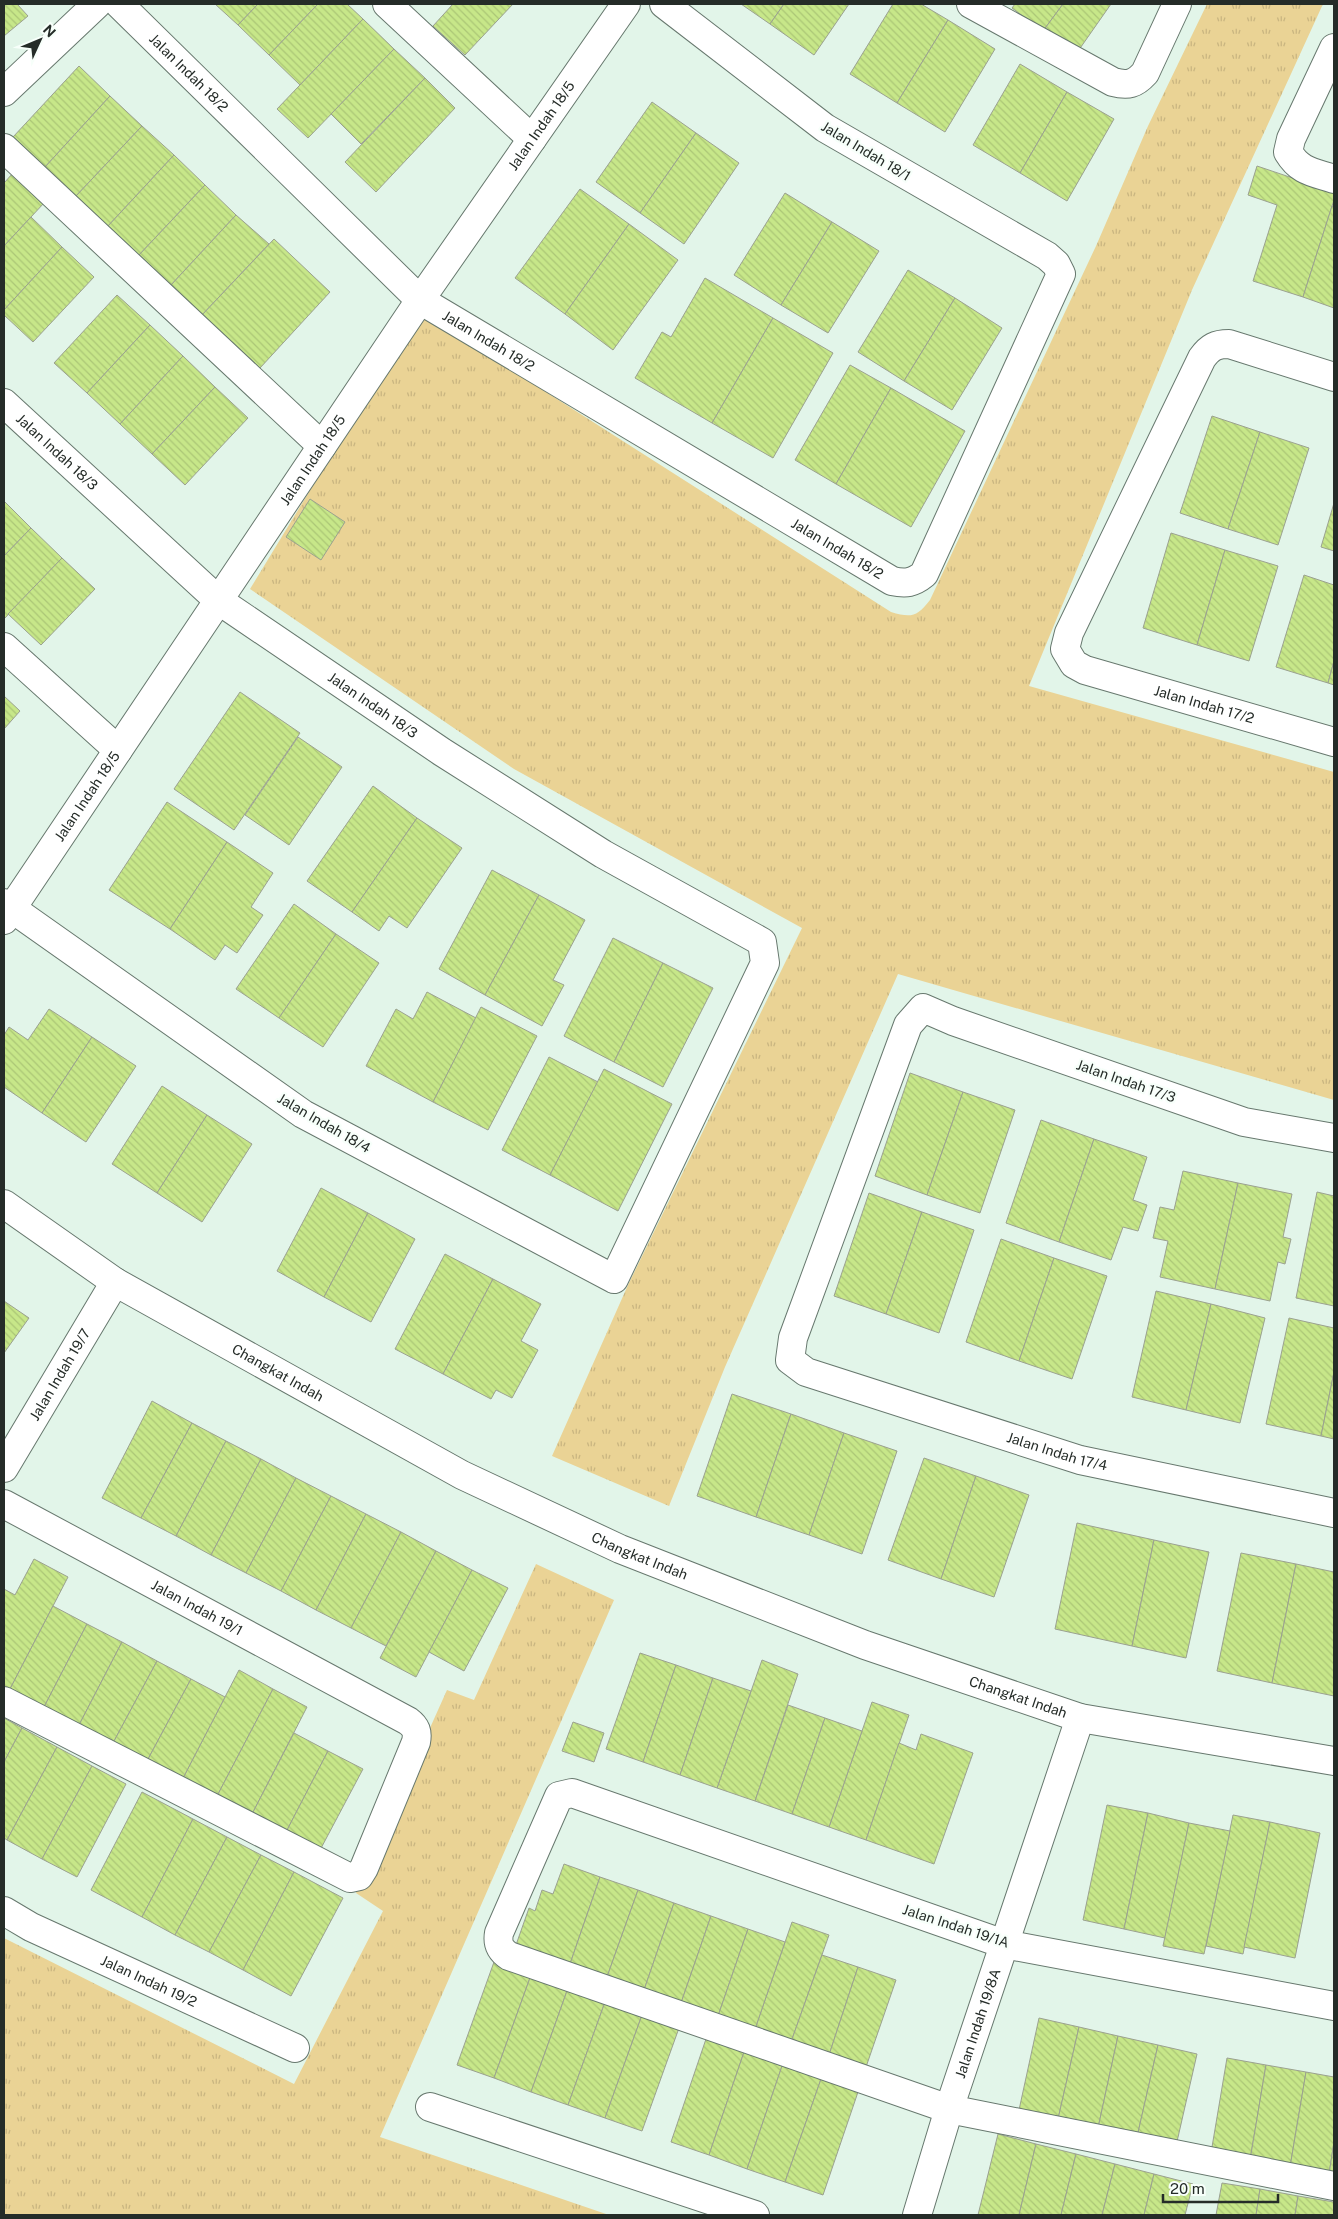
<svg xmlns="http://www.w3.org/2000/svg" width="1338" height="2219" font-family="'Public Sans',sans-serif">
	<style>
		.grass { fill: url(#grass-tufts) }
		.building { fill: url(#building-back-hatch); stroke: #9ba190 }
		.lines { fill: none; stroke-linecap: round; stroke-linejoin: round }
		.minor-casing { stroke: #67786e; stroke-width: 30 }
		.minor { stroke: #fff; stroke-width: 28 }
		.labels { text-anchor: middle; stroke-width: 4.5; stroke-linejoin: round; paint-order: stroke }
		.street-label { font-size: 14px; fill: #252c28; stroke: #f7fffa }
	</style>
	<defs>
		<pattern id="grass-tufts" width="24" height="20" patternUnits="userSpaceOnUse" patternTransform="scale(1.25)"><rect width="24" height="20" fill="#ead395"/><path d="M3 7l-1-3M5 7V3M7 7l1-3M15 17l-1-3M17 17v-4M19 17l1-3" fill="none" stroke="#c9b580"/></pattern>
		<pattern id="building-back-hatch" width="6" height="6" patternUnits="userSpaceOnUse" patternTransform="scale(1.25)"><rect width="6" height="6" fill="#c7e789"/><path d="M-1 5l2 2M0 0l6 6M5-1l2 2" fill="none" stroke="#abc676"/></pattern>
	</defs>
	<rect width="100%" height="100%" fill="#e2f5e9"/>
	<g class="grass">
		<path d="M 1207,4 L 1323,4 L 1192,290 L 1029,686 L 1334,772 L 1334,1100 L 898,974 L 725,1367 L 669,1506 L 552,1456 L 628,1285 L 802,928 L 514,769 L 250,589 L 419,311 L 891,612 C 911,618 917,617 930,600 L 1096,246 L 1148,126 Z"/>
		<polygon points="536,1564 614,1600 380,2137 609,2215 4,2215 4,1938 294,2084 383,1911 356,1893 447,1690 474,1700"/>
	</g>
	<g class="building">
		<polygon points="4,4 17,4 28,16 4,36"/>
		<polygon points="215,4 258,4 238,25"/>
		<polygon points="258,4 318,4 269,55 238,25"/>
		<polygon points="318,4 347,4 363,19 300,85 269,55"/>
		<polygon points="453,4 513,4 465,55 433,26"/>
		<polygon points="741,4 784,4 770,24"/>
		<polygon points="784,4 849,4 814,55 770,24"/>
		<polygon points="893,4 921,4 948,20 897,103 850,74"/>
		<polygon points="1015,4 1063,4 1043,31 1012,8"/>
		<polygon points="1063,4 1111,4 1076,54 1043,31"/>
		<polygon points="363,19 394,49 308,138 277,109"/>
		<polygon points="948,20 995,49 945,132 897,103"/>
		<polygon points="394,49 425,78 361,144 331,114"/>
		<polygon points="1020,64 1067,92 1020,173 973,145"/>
		<polygon points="79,66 110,96 45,167 13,137"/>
		<polygon points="425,78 455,108 376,192 345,162"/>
		<polygon points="1067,92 1114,119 1067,201 1020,173"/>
		<polygon points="110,96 142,126 76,196 45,167"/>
		<polygon points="652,102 696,133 640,213 596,182"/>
		<polygon points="142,126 174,155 108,226 76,196"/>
		<polygon points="696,133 739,163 684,244 640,213"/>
		<polygon points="174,155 205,185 139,255 108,226"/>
		<polygon points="1257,166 1334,192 1334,200 1303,297 1253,281 1277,205 1248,195"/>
		<polygon points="13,173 44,203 4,246 4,183"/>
		<polygon points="205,185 236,215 171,285 139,255"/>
		<polygon points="580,189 629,224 565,314 515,278"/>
		<polygon points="785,193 832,222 781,305 734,275"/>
		<polygon points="1332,206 1334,207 1334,308 1303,297"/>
		<polygon points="236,215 269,244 202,315 171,285"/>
		<polygon points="31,217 62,247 4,310 4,246"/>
		<polygon points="832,222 879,251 828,333 781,305"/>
		<polygon points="629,224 678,260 613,350 565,314"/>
		<polygon points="274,239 330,292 260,368 202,315"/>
		<polygon points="62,247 94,277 33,342 4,315 4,310"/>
		<polygon points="908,270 955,298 904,381 858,352"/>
		<polygon points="705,278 773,318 712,423 635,378 662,332 671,337"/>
		<polygon points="117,295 150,325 87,393 54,363"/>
		<polygon points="955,298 1002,328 952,410 904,381"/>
		<polygon points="773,318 833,353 773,458 712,423"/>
		<polygon points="150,325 183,356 120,424 87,393"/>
		<polygon points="183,356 215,387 152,454 120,424"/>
		<polygon points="850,365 891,388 836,484 795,460"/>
		<polygon points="215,387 248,418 185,485 152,454"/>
		<polygon points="891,388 965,431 911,527 836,484"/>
		<polygon points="1212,416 1260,432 1228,529 1180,513"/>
		<polygon points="1260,432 1309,448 1278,545 1228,529"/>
		<polygon points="310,499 345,522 321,560 286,537"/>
		<polygon points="4,501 31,528 4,556"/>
		<polygon points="1334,503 1334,551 1321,547"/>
		<polygon points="31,528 62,558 4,619 4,556"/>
		<polygon points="1171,533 1225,550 1197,645 1143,628"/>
		<polygon points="1225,550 1278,566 1249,661 1197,645"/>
		<polygon points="62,558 95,589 41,645 8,614"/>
		<polygon points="1304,575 1334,585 1334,661 1328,683 1276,667"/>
		<polygon points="1334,661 1334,685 1328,683"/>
		<polygon points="240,692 300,733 234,830 174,789"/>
		<polygon points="4,696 20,711 4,729"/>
		<polygon points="298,737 342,767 289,845 245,815"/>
		<polygon points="373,786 417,818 352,912 307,881"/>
		<polygon points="167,802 227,842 170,929 109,890"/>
		<polygon points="417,818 462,848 407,928 389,916 379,931 352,912"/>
		<polygon points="227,842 273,873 251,907 263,915 237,953 225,945 215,960 170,929"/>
		<polygon points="492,870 539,895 485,995 439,969"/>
		<polygon points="539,895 585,920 553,980 564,985 542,1026 485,995"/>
		<polygon points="294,904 336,934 279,1018 236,989"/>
		<polygon points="336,934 379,963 323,1047 279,1018"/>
		<polygon points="613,938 663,963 614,1062 564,1036"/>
		<polygon points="663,963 713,988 663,1087 614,1062"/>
		<polygon points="427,992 476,1018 433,1102 366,1066 396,1009 413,1019"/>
		<polygon points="481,1007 537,1036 488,1130 433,1102"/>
		<polygon points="49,1009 92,1037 42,1113 4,1087 4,1035 9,1027 28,1040"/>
		<polygon points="92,1037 136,1066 86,1142 42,1113"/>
		<polygon points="549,1057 598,1082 550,1175 502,1150"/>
		<polygon points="604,1069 672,1104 618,1211 550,1175"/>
		<polygon points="910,1073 963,1092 927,1195 875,1176"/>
		<polygon points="162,1086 207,1115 157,1193 112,1164"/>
		<polygon points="963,1092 1015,1110 980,1213 927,1195"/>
		<polygon points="207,1115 252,1144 202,1222 157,1193"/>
		<polygon points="1041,1120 1094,1139 1059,1242 1006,1223"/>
		<polygon points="1094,1139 1147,1157 1133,1200 1147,1205 1138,1231 1123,1227 1111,1260 1059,1242"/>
		<polygon points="1183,1171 1238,1183 1215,1289 1160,1277 1168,1241 1153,1238 1160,1207 1174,1210"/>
		<polygon points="1238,1183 1292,1194 1283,1237 1291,1239 1285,1264 1278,1262 1270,1301 1215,1289"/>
		<polygon points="321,1188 368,1213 324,1297 277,1271"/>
		<polygon points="1317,1192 1334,1196 1334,1306 1296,1298"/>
		<polygon points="869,1193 922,1212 886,1314 834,1296"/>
		<polygon points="922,1212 974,1230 939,1333 886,1314"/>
		<polygon points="368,1213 415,1239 371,1322 324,1297"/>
		<polygon points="1001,1239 1054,1258 1019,1361 966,1342"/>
		<polygon points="445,1254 493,1279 443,1374 395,1349"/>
		<polygon points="1054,1258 1107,1276 1072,1379 1019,1361"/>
		<polygon points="493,1279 541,1304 521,1341 538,1350 512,1398 496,1390 491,1399 443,1374"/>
		<polygon points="1156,1291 1211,1304 1186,1410 1132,1397"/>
		<polygon points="4,1301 29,1318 4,1353"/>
		<polygon points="1211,1304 1265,1318 1240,1423 1186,1410"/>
		<polygon points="1289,1318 1334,1328 1334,1372 1321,1436 1266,1424"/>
		<polygon points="1334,1372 1334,1439 1321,1436"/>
		<polygon points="732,1394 791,1414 756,1517 697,1496"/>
		<polygon points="152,1401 192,1423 141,1518 102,1498"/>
		<polygon points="791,1414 844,1433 809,1535 756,1517"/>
		<polygon points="192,1423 226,1441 176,1536 141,1518"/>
		<polygon points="844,1433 897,1451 862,1554 809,1535"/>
		<polygon points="226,1441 261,1459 211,1555 176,1536"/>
		<polygon points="924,1458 976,1476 941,1579 888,1560"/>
		<polygon points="261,1459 296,1478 246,1573 211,1555"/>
		<polygon points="976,1476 1029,1495 994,1597 941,1579"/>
		<polygon points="296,1478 331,1496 281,1591 246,1573"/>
		<polygon points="331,1496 366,1514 316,1610 281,1591"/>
		<polygon points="366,1514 401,1532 351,1628 316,1610"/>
		<polygon points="1077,1523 1154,1540 1132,1646 1055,1629"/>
		<polygon points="401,1532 436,1551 386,1646 351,1628"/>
		<polygon points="1154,1540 1209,1552 1186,1658 1132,1646"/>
		<polygon points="436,1551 472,1570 416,1677 380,1658"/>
		<polygon points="1241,1553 1296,1564 1272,1683 1217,1671"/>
		<polygon points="34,1559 68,1577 10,1689 4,1686 4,1589 15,1595"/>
		<polygon points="1296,1564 1334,1572 1334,1696 1272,1683"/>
		<polygon points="472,1570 508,1588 464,1671 429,1652"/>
		<polygon points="53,1606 87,1624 44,1707 10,1689"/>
		<polygon points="87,1624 122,1642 79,1725 44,1707"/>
		<polygon points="122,1642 157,1661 113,1743 79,1725"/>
		<polygon points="640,1653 676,1665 643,1762 606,1749"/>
		<polygon points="762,1660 798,1674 755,1801 717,1788"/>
		<polygon points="157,1661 191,1679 147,1761 113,1743"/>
		<polygon points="676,1665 713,1678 680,1775 643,1762"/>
		<polygon points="239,1670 273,1689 216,1798 182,1780"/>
		<polygon points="713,1678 751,1691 717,1788 680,1775"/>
		<polygon points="191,1679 225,1697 182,1780 147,1761"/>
		<polygon points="273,1689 307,1707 251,1816 216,1798"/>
		<polygon points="872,1702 909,1715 866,1840 829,1827"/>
		<polygon points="788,1705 825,1718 792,1814 755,1801"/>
		<polygon points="4,1718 22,1728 4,1762"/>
		<polygon points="825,1718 862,1731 829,1827 792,1814"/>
		<polygon points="573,1722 604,1733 594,1762 562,1751"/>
		<polygon points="22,1728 57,1747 7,1840 4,1838 4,1762"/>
		<polygon points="294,1733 328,1751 285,1834 251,1816"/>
		<polygon points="921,1734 973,1753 934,1864 866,1840 899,1743 916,1750"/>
		<polygon points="57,1747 92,1766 42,1859 7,1840"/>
		<polygon points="328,1751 363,1769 319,1852 285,1834"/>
		<polygon points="92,1766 126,1784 77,1877 42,1859"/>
		<polygon points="142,1792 193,1819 142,1917 91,1890"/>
		<polygon points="1107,1805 1148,1813 1124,1929 1083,1920"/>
		<polygon points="1148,1813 1189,1823 1165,1938 1124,1929"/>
		<polygon points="1233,1815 1270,1822 1243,1954 1206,1946"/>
		<polygon points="193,1819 227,1837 175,1935 142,1917"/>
		<polygon points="1270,1822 1320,1833 1295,1958 1244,1947"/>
		<polygon points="1189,1823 1230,1831 1204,1954 1163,1946"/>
		<polygon points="227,1837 261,1855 209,1952 175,1935"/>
		<polygon points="261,1855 294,1872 243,1970 209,1952"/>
		<polygon points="564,1864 600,1877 570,1964 516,1945 529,1908 535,1911 542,1890 553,1894"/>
		<polygon points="294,1872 343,1898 291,1996 243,1970"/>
		<polygon points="600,1877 638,1890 607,1977 570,1964"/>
		<polygon points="638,1890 674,1903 644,1990 607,1977"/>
		<polygon points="674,1903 711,1916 681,2003 644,1990"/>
		<polygon points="711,1916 748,1929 718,2016 681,2003"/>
		<polygon points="792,1922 829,1935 791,2042 755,2029"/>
		<polygon points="748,1929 785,1942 755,2029 718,2016"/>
		<polygon points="822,1955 858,1967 829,2055 791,2042"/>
		<polygon points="494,1962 531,1975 494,2078 457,2065"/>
		<polygon points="858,1967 896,1980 866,2067 829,2055"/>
		<polygon points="531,1975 568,1988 531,2092 494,2078"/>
		<polygon points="568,1988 605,2002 568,2105 531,2092"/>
		<polygon points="605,2002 642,2015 605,2118 568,2105"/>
		<polygon points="642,2015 679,2028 642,2131 605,2118"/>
		<polygon points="1039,2018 1079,2027 1058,2119 1019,2110"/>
		<polygon points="1079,2027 1118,2036 1098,2128 1058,2119"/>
		<polygon points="1118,2036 1158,2045 1137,2137 1098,2128"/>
		<polygon points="706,2039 744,2052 709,2155 671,2142"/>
		<polygon points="1158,2045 1197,2054 1176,2146 1137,2137"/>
		<polygon points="744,2052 782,2066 747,2169 709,2155"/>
		<polygon points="1227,2058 1266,2065 1250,2160 1211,2153"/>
		<polygon points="1266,2065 1306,2072 1290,2167 1250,2160"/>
		<polygon points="782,2066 821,2079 785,2182 747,2169"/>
		<polygon points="1306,2072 1334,2077 1334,2142 1329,2174 1290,2167"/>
		<polygon points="821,2079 858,2092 823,2195 785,2182"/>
		<polygon points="998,2134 1036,2144 1019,2215 978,2215"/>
		<polygon points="1334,2142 1334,2175 1329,2174"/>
		<polygon points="1036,2144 1076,2154 1061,2215 1019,2215"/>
		<polygon points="1076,2154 1115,2164 1102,2215 1061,2215"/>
		<polygon points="1115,2164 1154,2174 1144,2215 1102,2215"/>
		<polygon points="1154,2174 1193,2184 1185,2215 1144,2215"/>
		<polygon points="1222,2183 1260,2189 1256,2215 1216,2215"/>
		<polygon points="1260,2189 1298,2196 1295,2215 1256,2215"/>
		<polygon points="1298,2196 1334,2202 1334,2215 1295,2215"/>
	</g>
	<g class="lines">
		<g class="minor-casing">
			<g id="minor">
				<path id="s1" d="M 119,4 L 420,300 L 892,581 C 906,584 913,583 924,574 L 1061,274 L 1056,264 L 1047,256 L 825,128 L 664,4"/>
				<polyline points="387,4 532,139"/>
				<path d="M 971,4 L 1113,82 C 1128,86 1135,84 1145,73 L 1177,4"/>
				<path d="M 1334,48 L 1291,139 L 1288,152 C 1300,172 1313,172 1334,179"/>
				<polyline points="4,92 97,4"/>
				<polyline points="4,148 322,446"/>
				<path id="s2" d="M 1334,377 L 1229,344 C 1216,344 1210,347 1202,358 L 1069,633 L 1065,649 L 1074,664 L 1085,670 L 1334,742"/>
				<path id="s3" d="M 4,403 L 218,600 L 442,752 L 603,854 L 762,942 L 765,963 L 614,1279 L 303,1114 L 4,903"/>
				<polyline points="4,647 118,750"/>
				<path id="s4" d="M 4,920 L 420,300 L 626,4"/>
				<path id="s5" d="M 1334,1138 L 1244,1122 L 953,1021 L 923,1008 L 908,1025 L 793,1338 L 790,1360 L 806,1372 L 1080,1460 L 1334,1513"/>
				<path id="s6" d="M 4,1204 L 115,1282 L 462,1475 L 620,1549 L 865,1645 L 1080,1718 L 1334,1761"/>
				<path id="s7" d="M 4,1468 L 115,1282"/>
				<path id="s8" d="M 4,1504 L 408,1721 C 416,1727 418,1732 416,1742 L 364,1868 L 359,1876 L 350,1878 L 4,1701"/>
				<path id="s9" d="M 4,1911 L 31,1927 L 295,2048"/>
				<path d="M 1334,2006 L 1004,1944 L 572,1793 L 559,1796 L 499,1933 C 497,1944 500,1950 509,1956 L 949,2109 L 1334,2186"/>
				<polyline points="430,2107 755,2215"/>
				<path id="s10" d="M 917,2215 L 949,2109 L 1080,1718"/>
			</g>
		</g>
		<use href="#minor" class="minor"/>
	</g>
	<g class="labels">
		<g class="street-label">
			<text dy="5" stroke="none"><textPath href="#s1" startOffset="98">Jalan Indah 18/2</textPath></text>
			<text dy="5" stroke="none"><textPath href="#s4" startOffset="959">Jalan Indah 18/5</textPath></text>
			<text transform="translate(866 151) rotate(31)" y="5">Jalan Indah 18/1</text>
			<text dy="5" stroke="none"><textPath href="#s1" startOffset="502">Jalan Indah 18/2</textPath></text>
			<text dy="5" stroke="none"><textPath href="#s3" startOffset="72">Jalan Indah 18/3</textPath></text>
			<text dy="5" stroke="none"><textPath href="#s4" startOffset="554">Jalan Indah 18/5</textPath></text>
			<text dy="5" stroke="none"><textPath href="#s1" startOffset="908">Jalan Indah 18/2</textPath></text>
			<text dy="5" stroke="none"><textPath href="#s2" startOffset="618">Jalan Indah 17/2</textPath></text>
			<text dy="5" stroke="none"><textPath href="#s3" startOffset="478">Jalan Indah 18/3</textPath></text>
			<text dy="5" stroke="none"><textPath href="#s4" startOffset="149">Jalan Indah 18/5</textPath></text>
			<text transform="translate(1126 1081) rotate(19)" y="5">Jalan Indah 17/3</text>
			<text transform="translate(324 1123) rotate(30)" y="5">Jalan Indah 18/4</text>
			<text dy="5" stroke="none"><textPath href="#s6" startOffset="322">Changkat Indah</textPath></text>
			<text dy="5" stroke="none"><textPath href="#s7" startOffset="109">Jalan Indah 19/7</textPath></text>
			<text dy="5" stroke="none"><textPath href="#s5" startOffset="1094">Jalan Indah 17/4</textPath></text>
			<text dy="5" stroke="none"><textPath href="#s6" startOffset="728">Changkat Indah</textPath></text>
			<text dy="5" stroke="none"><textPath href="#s8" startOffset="219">Jalan Indah 19/1</textPath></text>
			<text dy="5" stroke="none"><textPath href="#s6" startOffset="1132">Changkat Indah</textPath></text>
			<text transform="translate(956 1926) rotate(18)" y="5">Jalan Indah 19/1A</text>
			<text dy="5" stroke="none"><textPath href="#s9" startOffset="161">Jalan Indah 19/2</textPath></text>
			<text dy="5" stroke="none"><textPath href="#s10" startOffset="201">Jalan Indah 19/8A</textPath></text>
		</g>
	</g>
	<rect width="1338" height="2219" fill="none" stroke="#252c28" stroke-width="10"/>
	<g transform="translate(40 40) rotate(46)" stroke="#f7fffa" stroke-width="4" paint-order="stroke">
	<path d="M0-4L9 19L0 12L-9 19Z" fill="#252c28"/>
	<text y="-8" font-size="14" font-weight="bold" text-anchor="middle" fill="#252c28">N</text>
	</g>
	<path d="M1163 2194v8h115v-8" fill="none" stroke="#252c28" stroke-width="2.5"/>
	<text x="1170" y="2194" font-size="15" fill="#252c28" stroke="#f7fffa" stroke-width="4" paint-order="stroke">20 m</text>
</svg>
